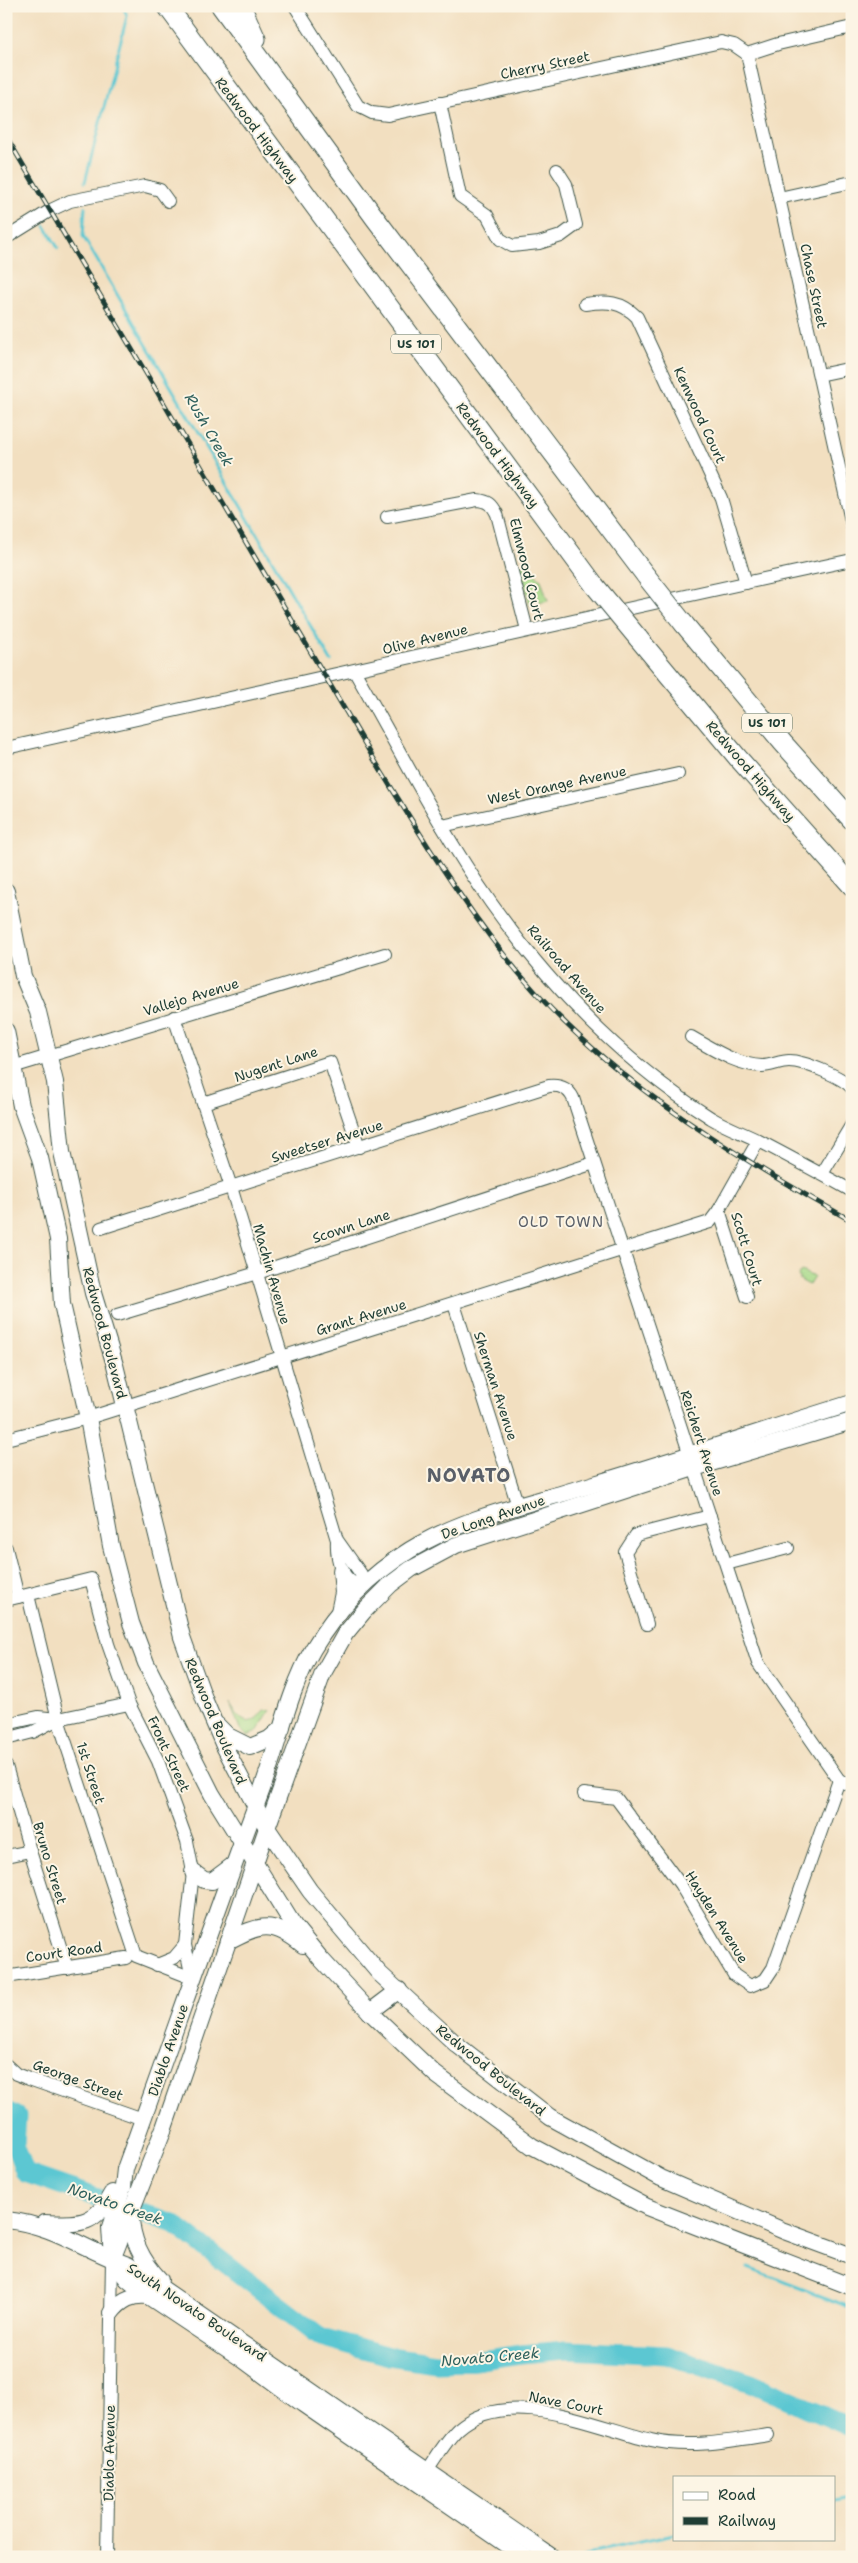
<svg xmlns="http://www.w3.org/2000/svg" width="858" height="2563" font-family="'Shantell Sans',sans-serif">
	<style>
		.green { fill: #a7d989; stroke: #638b5e }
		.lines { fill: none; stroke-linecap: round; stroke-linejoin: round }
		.stream { stroke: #5bc7d2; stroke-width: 3 }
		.river { stroke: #5bc7d2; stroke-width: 19 }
		.minor-casing { stroke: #3f5549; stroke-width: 14 }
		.major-casing { stroke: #3f5549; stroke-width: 18 }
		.highway-casing { stroke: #3f5549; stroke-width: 21 }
		.minor { stroke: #fff; stroke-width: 12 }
		.major { stroke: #fff; stroke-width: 16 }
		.highway { stroke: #fff; stroke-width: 19 }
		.rail-casing { stroke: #1f3d34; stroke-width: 5 }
		.rail { stroke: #fcf5e5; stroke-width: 3; stroke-dasharray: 9; stroke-linecap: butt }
		.highway-bridge-casing { stroke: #3f5549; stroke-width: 21; stroke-linecap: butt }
		.highway-bridge { stroke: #fff; stroke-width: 19 }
		.labels { text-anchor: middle; stroke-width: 4; stroke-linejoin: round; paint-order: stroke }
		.shield { fill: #fcf5e5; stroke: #617469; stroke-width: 1 }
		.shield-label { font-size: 12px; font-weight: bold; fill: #1f3d34 }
		.street-label { font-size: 14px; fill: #1f3d34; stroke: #fcf5e5 }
		.water-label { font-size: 15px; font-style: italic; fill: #2e605c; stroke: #fcf5e5 }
		.neighbourhood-label { font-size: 15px; letter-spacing: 1px; fill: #595f68; stroke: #fcf5e5 }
		.district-label { font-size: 19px; font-weight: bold; letter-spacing: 1px; fill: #595f68; stroke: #fcf5e5 }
	</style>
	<rect width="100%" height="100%" fill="#fcf5e5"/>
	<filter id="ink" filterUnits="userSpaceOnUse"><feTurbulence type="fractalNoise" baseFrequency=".02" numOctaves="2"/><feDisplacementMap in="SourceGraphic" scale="10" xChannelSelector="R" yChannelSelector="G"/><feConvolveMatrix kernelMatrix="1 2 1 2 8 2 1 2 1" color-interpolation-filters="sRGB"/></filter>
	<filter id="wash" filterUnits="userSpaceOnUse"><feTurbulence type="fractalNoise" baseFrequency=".0096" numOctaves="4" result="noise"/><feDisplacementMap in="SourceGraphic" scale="20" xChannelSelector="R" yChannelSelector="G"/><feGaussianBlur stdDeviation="1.12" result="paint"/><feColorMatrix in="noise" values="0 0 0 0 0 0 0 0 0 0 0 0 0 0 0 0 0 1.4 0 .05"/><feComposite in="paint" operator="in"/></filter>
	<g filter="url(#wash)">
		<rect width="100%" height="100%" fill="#f2dfc0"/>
		<g class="green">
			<polygon points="524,564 541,580 548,601 530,605 520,565"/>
			<polygon points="801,1271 814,1277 809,1285 800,1280 798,1275"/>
			<path d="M 230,1703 C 235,1711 243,1728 255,1719 C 259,1717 261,1713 264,1710 L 270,1710 L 257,1732 L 247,1736 L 240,1729 Z"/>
		</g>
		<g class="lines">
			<g class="stream">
				<polyline points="85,182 127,16 123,6"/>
				<polyline points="85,207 83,236 331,661"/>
				<polyline points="45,226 58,248"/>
				<polyline points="748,2268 852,2308"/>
				<polyline points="834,2500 852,2496"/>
				<polyline points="583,2557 598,2550 674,2534"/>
			</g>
			<polyline class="river" points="6,2111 17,2116 15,2145 25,2173 174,2224 321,2337 389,2356 436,2363 468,2362 521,2354 566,2350 666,2355 751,2383 852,2428"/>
		</g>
	</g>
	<g filter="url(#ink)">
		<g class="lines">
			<g class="minor-casing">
				<g id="minor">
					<polyline points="295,6 358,106 372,113 388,115 721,42 734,45 747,54 778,44 852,27"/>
					<polyline points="747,54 852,525"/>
					<polyline points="440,103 460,196 487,215 500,239 512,246 539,243 561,236 576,225 566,184 557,170"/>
					<polyline points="779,198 852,182"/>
					<polyline points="6,238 51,210 70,201 145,186 160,190 168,201"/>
					<path d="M 585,304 C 607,301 621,301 637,317 L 721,498 L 746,583"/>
					<polyline points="819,375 852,368"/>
					<path d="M 387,517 L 477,500 C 489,501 492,504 497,514 L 527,630"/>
					<path d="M 355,672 C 399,749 440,830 491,903 C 550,986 624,1063 711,1118 C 726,1127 743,1133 759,1141 C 790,1157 821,1174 852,1191"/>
					<path d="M 6,748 C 288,686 569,620 852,560"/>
					<polyline points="442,826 678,774"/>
					<path d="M 174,1017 L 231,1187 L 337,1540 L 361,1574 L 363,1586 C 341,1583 336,1559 337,1540"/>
					<path d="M 691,1037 C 713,1049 736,1065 762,1066 C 771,1066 780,1061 789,1061 C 803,1061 843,1077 852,1088"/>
					<polyline points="6,1069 385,954"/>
					<polyline points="203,1103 330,1062 359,1147"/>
					<polyline points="822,1174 852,1124"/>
					<polyline points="719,1210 747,1297"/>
					<path d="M 101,1228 L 549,1086 C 560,1085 568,1088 573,1098 L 758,1663 L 839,1780 L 852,1786"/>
					<polyline points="454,1304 518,1506"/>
					<polyline points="117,1315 257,1273 594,1163"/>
					<polyline points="6,1439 88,1418 710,1222 719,1210 758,1141"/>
					<polyline points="6,1548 18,1597"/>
					<polyline points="726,1564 788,1548"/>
					<polyline points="28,1595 58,1719 136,1956 192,1978"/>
					<polyline points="6,1600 91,1579 108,1644 129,1704 158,1761 187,1841 193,1872 185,1945 192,1978"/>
					<polyline points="647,1624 625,1552 636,1535 710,1516"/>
					<polyline points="6,1724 38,1717 58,1719"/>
					<polyline points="6,1739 33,1732 58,1719 129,1704"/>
					<polyline points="6,1766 30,1851 67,1968"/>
					<polyline points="584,1794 616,1798 680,1884 734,1975 750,1986 765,1980 773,1968 839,1780"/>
					<polyline points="6,1856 30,1851"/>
					<polyline points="157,1965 174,1958 185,1945"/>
					<polyline points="6,1977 126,1958"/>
					<polyline points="6,2065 16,2074 29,2079 143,2119"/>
					<path d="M 422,2478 C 434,2462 444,2442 458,2429 C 507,2385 597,2427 651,2440 C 689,2449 730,2441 768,2435"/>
					<polyline points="107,2557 112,2259"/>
				</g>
			</g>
			<g class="major-casing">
				<g id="major">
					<polyline points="6,891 23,976 38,1012 55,1082 62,1152 93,1293 115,1365 182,1637 205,1701 224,1746 267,1828 310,1891 379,1973 456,2044 550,2117 661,2178 784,2231 852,2256"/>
					<polyline points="6,1031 21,1106 40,1158 58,1239 62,1304 88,1418 111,1546 131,1623 146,1663 212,1794 294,1926 321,1959 370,2012 435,2074 532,2146 647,2207 852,2287"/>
					<polyline points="339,1612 343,1593 341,1570"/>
					<polyline points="217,1725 228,1736 250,1747 269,1739 282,1728"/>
					<polyline points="193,1872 204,1880 212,1881 232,1866"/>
					<path d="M 228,1941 C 260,1924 273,1920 303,1945"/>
					<polyline points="370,2012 399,1990"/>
					<path d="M 131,2215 C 131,2241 143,2262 160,2280"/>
					<path d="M 6,2220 C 55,2225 84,2250 128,2265 L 552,2557"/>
					<path d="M 45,2223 C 80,2224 95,2226 112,2193"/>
					<polyline points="113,2257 164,2128 267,1828 323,1673 345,1634 364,1611 391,1584 411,1569 456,1545 694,1468 852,1421"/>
					<path d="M 112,2259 L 110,2227 L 123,2187 L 125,2169 C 170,2045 213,1920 259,1797 C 278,1748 287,1694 313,1649 C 337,1609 371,1574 410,1550 C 465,1516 530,1504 591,1485 C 678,1459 765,1430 852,1403"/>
					<polyline points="112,2259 127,2279 148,2296 241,2358 303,2404 525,2557"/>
					<path d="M 111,2313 C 121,2300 132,2294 148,2296"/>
				</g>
			</g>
			<g class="highway-casing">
				<g id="highway">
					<polyline points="167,6 595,586"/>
					<polyline points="221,6 375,218 646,576"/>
					<polyline points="241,6 256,39"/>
					<polyline points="684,624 783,743 852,820"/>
					<polyline points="638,638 738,758 852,886"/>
				</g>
			</g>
			<use href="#minor" class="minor"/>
			<use href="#major" class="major"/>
			<use href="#highway" class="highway"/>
			<g class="rail-casing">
				<path id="rail" d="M 6,136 L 381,771 C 420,834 459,898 505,956 C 596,1073 725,1150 852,1221"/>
			</g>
			<use href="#rail" class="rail"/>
			<g class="highway-bridge-casing">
				<g id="highway-bridge">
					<polyline points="646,576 684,624"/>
					<polyline points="595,586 638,638"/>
				</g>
			</g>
			<use href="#highway-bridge" class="highway-bridge"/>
		</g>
	</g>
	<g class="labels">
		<g class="shield">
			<rect x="391" y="334.5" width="50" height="19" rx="4"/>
			<rect x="742" y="713.5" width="50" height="19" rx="4"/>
		</g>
		<g class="shield-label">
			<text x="416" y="348">US 101</text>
			<text x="767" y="727">US 101</text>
		</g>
		<g class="street-label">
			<text transform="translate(545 65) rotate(-12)" y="5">Cherry Street</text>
			<text transform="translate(257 130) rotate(53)" y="5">Redwood Highway</text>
			<text transform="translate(814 286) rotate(78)" y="5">Chase Street</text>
			<text transform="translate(700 415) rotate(65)" y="5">Kenwood Court</text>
			<text transform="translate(498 455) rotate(53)" y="5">Redwood Highway</text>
			<text transform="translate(527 569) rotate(76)" y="5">Elmwood Court</text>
			<text transform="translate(425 639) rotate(-14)" y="5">Olive Avenue</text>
			<text transform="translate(751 771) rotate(49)" y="5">Redwood Highway</text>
			<text transform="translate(557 785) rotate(-12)" y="5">West Orange Avenue</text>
			<text transform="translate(567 969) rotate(49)" y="5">Railroad Avenue</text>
			<text transform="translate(191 997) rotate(-17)" y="5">Vallejo Avenue</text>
			<text transform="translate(276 1064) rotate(-18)" y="5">Nugent Lane</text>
			<text transform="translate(327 1141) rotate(-17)" y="5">Sweetser Avenue</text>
			<text transform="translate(351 1226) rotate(-18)" y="5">Scown Lane</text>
			<text transform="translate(747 1249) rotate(73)" y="5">Scott Court</text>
			<text transform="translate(272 1274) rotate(74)" y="5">Machin Avenue</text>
			<text transform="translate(361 1317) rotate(-17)" y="5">Grant Avenue</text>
			<text transform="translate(105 1333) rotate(75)" y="5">Redwood Boulevard</text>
			<text transform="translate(496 1386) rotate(72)" y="5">Sherman Avenue</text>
			<text transform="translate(702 1443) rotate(72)" y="5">Reichert Avenue</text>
			<text transform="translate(493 1517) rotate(-19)" y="5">De Long Avenue</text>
			<text transform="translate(216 1721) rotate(67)" y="5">Redwood Boulevard</text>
			<text transform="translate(169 1754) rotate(65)" y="5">Front Street</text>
			<text transform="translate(91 1773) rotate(72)" y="5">1st Street</text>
			<text transform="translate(50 1863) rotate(73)" y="5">Bruno Street</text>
			<text transform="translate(717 1917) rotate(58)" y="5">Hayden Avenue</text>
			<text transform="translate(64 1952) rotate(-8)" y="5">Court Road</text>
			<text transform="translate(168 2050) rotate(-71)" y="5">Diablo Avenue</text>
			<text transform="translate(491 2070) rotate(39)" y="5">Redwood Boulevard</text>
			<text transform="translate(78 2080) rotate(20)" y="5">George Street</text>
			<text transform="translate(197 2312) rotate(34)" y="5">South Novato Boulevard</text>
			<text transform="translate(566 2403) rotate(11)" y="5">Nave Court</text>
			<text transform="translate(109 2453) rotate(-89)" y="5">Diablo Avenue</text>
		</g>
		<g class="water-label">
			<text transform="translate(209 430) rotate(60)" y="5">Rush Creek</text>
			<text transform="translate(115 2204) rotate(19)" y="5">Novato Creek</text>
			<text transform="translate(490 2357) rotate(-5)" y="5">Novato Creek</text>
		</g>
		<g class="neighbourhood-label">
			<text x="561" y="1227">OLD TOWN</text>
		</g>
		<g class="district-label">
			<text x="469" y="1482">NOVATO</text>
		</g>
	</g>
	<rect width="858" height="2563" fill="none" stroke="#fcf5e5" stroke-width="25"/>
	<rect x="673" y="2476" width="162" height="65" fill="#fcf5e5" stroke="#a4ab9e"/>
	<rect x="683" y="2492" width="25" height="8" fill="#ffffff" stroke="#a4ab9e"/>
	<text x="718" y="2500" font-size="15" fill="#1f3d34">Road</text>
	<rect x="683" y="2517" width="25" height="8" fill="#1f3d34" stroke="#a4ab9e"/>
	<text x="718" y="2526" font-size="15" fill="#1f3d34">Railway</text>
</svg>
